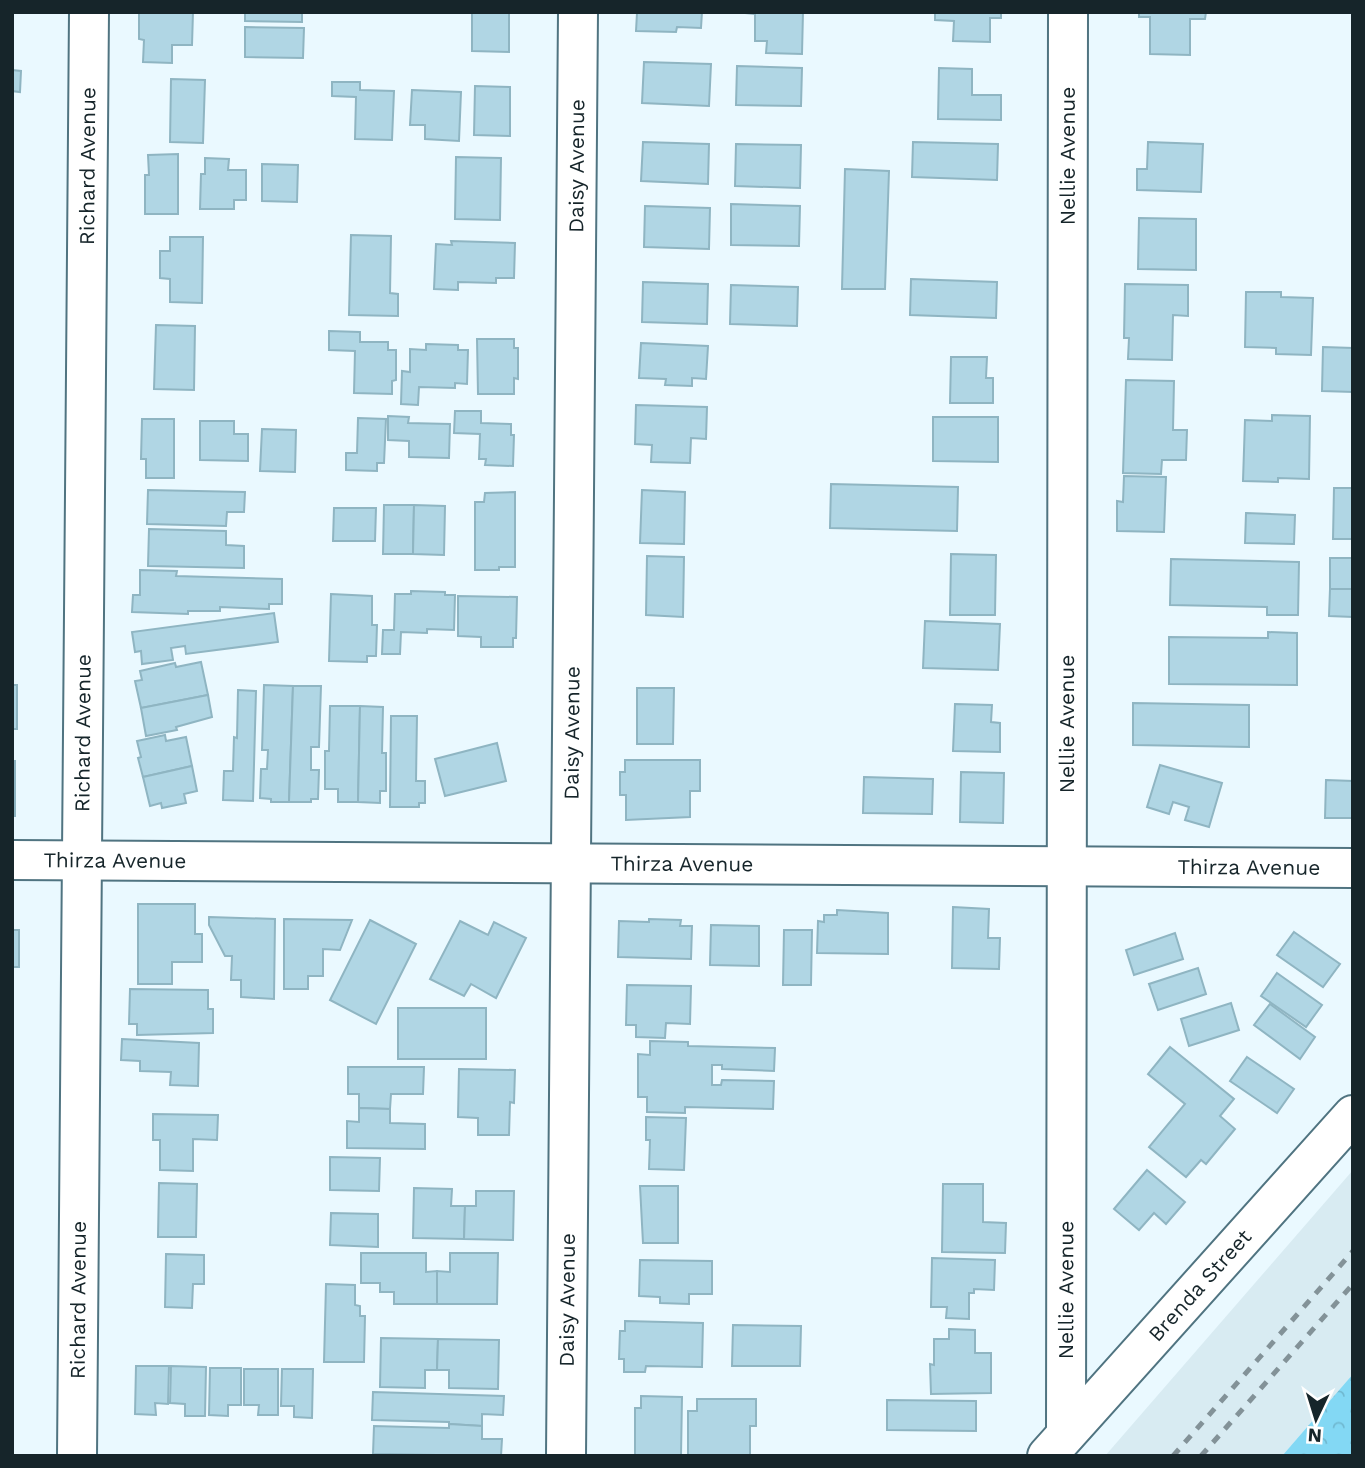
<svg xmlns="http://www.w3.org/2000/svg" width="1365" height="1468" font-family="'Work Sans',sans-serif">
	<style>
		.built { fill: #d8ebf2 }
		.park { fill: url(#park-crowns) }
		.building { fill: #b0d6e4; stroke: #8fb5c2; stroke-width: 2 }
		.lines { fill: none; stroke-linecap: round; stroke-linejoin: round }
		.minor-casing { stroke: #507481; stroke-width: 42 }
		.minor { stroke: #fff; stroke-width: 38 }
		.rail { stroke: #839298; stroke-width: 5; stroke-dasharray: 9 9; stroke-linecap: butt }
		.labels { text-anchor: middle; stroke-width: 6; stroke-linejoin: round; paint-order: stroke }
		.street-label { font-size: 21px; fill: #16252a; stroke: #fff }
	</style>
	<defs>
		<pattern id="park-crowns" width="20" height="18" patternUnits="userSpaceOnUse" patternTransform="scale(1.75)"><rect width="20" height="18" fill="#83d8f4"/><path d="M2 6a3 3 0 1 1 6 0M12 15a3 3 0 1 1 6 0" fill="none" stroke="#70b9d1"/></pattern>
	</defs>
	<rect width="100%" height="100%" fill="#eaf9ff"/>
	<polygon class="built" points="1353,1170 1353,1374 1282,1456 1105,1456"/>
	<polygon class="park" points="1353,1374 1353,1456 1282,1456"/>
	<g class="building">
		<polygon points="139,12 193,12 192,45 172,45 172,63 143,62 144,40 139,39"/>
		<polygon points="245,12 302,12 302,22 245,21"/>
		<polygon points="472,12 509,12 509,52 472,51"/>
		<polygon points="634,12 702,12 701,28 677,27 676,32 636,31 637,13"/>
		<polygon points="735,12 803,12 802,54 766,53 767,41 755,41 755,14"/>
		<polygon points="935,12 1001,12 1001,18 990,18 990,42 953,41 954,21 935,20"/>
		<polygon points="1139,12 1206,12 1205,19 1190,19 1190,55 1150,54 1150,17 1139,17"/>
		<polygon points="245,27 304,28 303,58 245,57"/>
		<polygon points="644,62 711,64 709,106 642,103"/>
		<polygon points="737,66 802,68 801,106 736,105"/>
		<polygon points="939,68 972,69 972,95 1001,95 1001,120 938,119"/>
		<polygon points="12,70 21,71 20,92 12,91"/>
		<polygon points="171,79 205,80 203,143 170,142"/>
		<polygon points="332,82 360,82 360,90 394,91 392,140 355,139 356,97 332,96"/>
		<polygon points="475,86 510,87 510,136 474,135"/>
		<polygon points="412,90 461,92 459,141 425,139 425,125 410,125"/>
		<polygon points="643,142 709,144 708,184 641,181"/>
		<polygon points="913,142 998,144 997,180 912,177"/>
		<polygon points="1148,142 1203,144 1201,192 1137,190 1137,169 1147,169"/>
		<polygon points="736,144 801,145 800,188 735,186"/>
		<polygon points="178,154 178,214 145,214 145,175 149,175 148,155"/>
		<polygon points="456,157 501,158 500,220 455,219"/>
		<polygon points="205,158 229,159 228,170 246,170 246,200 234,200 234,209 200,209 201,174 205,174"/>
		<polygon points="262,164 298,165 297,202 262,201"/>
		<polygon points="845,169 889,171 885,289 842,289"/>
		<polygon points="731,204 800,206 799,246 731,245"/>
		<polygon points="645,206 710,208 709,249 644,247"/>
		<polygon points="1139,218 1196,219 1196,270 1138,269"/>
		<polygon points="351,235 391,236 390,293 398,294 398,316 349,315"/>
		<polygon points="170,237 203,237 202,303 170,302 170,279 160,278 160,251 170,251"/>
		<polygon points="451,241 515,243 514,278 496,278 496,283 458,282 458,290 434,289 436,244 452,245"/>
		<polygon points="911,279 997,282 996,318 910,315"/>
		<polygon points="643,282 708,284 707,324 642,322"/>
		<polygon points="1125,284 1188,285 1188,316 1173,315 1172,360 1128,359 1129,338 1124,338"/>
		<polygon points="731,285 798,287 797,326 730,324"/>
		<polygon points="1246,292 1281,292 1281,297 1313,298 1311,355 1276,354 1276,348 1245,347"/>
		<polygon points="156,325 195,326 194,390 154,389"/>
		<polygon points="329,331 360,332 360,342 388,342 388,350 396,350 396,380 392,381 392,394 354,393 355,351 329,350"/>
		<polygon points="477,339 514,339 514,348 518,348 518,379 514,378 514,394 478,394"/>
		<polygon points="641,343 708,346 706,379 692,378 692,386 665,385 666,379 639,378"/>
		<polygon points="426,344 458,345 458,350 468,350 467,384 455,383 455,388 419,387 418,405 401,404 402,371 410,372 410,349 426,350"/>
		<polygon points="1323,347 1353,348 1353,392 1322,391"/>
		<polygon points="951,357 987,357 986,378 993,378 993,403 950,403"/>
		<polygon points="1126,380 1174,381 1173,430 1187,430 1186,460 1162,460 1161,474 1123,473"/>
		<polygon points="636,405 707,407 706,439 691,438 690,463 651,462 652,445 635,444"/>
		<polygon points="455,411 481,411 481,423 511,424 511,435 514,435 513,466 485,465 486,459 479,459 480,434 454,433"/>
		<polygon points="1272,415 1310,416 1309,479 1278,478 1278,482 1243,481 1245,420 1272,421"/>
		<polygon points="388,416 409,417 408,423 450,424 449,458 409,457 409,441 388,440"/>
		<polygon points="933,417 998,417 998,462 933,461"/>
		<polygon points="358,418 386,419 384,463 377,463 377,471 346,470 346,453 357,453"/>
		<polygon points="142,419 174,419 174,478 146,478 146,459 141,459"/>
		<polygon points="200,421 234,421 234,434 248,434 248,461 200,460"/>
		<polygon points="262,429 296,430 295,472 260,471"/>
		<polygon points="1124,476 1166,477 1164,532 1117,531 1117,501 1123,502"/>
		<polygon points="831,484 958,487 957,531 830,528"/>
		<polygon points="1334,488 1353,488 1353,539 1333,539"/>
		<polygon points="148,490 245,492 244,512 227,512 226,526 147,524"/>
		<polygon points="642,490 685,492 684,544 640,543"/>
		<polygon points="515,492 515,567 499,567 499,570 475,570 475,502 484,502 485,493"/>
		<polygon points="384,505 414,505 413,554 383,554"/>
		<polygon points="414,505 445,506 444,555 413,554"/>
		<polygon points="334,508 376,508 375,541 333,541"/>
		<polygon points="1246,513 1295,515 1294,544 1245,543"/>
		<polygon points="149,529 226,531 226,545 244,546 244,568 148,566"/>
		<polygon points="951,554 996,555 995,615 950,615"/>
		<polygon points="647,556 684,557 683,617 646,615"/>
		<rect x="1330" y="558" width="23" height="31"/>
		<polygon points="1171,559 1299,562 1298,615 1267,615 1267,607 1170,605"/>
		<polygon points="140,570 177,571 176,576 282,579 282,604 269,604 269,609 220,607 220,611 188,611 188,614 132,612 133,595 140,595"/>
		<polygon points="1330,589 1353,589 1353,617 1329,616"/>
		<polygon points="411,591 445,592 445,595 455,595 454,630 427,629 427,633 401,632 400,654 382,654 383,630 394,630 395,594 411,594"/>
		<polygon points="331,594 372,596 372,625 377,625 376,656 367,656 367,662 329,661"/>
		<polygon points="458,596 517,597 516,638 513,638 513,647 481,647 481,637 458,636"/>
		<polygon points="274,613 278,642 186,654 185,646 171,648 173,660 142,664 141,651 135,652 132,632"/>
		<polygon points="925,621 1000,624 998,670 923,668"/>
		<polygon points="1268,632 1297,633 1297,685 1169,684 1169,637 1268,638"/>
		<polygon points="201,662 208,695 141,708 135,681 142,680 140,671 175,663 176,667"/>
		<rect x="12" y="685" width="5" height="44"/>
		<polygon points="264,685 293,686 289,802 271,802 271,799 260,798 261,769 267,769 268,750 262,750"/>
		<polygon points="293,686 321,686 319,747 311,747 311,770 319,770 318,799 311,799 311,802 289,802"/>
		<polygon points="637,688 674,688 673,744 637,744"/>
		<polygon points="238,690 256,691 253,801 223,800 224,771 233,771 234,737 237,738"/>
		<polygon points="208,695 212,717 176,727 177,730 146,736 141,708"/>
		<polygon points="1133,703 1249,705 1249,747 1133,745"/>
		<polygon points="955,704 992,705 991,722 1000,723 1000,752 953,751"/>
		<polygon points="330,706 360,706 358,802 338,802 338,789 325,789 325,751 329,751"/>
		<polygon points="360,706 383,707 382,753 386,753 386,791 380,791 380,803 358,802"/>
		<polygon points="391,716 417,716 416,781 425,781 425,803 419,803 419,807 390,807"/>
		<polygon points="165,735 166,741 186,737 192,766 143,777 138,758 141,757 137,741"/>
		<polygon points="497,743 506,781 445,796 435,759"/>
		<polygon points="625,760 700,760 700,791 690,791 690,817 626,820 626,795 620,795 620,772 625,772"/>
		<rect x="12" y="761" width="3" height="55"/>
		<polygon points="1160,765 1222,783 1209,827 1185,820 1189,807 1173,802 1169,814 1147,807"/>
		<polygon points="192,766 197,791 184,794 186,803 162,808 161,803 150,806 143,777"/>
		<polygon points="961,772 1004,773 1003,823 960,822"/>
		<polygon points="864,777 933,779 932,814 863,813"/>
		<polygon points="1326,780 1353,781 1353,818 1325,818"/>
		<polygon points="138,904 195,904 195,934 202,934 202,962 172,962 172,984 138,984"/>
		<polygon points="953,907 989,909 988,938 1000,938 999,969 952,968"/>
		<polygon points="837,910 888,913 888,954 817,953 818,921 824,922 824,915 837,915"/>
		<polygon points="209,917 275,919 274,999 241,997 241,980 231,980 232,956 225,956 209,925"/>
		<polygon points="284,919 352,920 340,950 323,949 323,976 308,976 308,989 284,989"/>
		<polygon points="649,919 681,920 680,926 692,926 691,959 618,957 619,921 649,922"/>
		<polygon points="370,920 416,944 376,1024 330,1000"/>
		<polygon points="460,921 488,935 494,922 526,938 496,998 471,984 464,996 430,979"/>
		<polygon points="711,925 759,926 759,966 710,965"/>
		<rect x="12" y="930" width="7" height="37"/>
		<polygon points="784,930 812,930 811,985 783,985"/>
		<polygon points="1294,932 1340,964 1323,987 1277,955"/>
		<polygon points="1175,933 1183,959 1134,975 1126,950"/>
		<polygon points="1198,968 1206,994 1158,1010 1149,984"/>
		<polygon points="1277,973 1322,1005 1306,1027 1261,996"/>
		<polygon points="627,985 691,986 690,1024 666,1023 665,1038 636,1037 636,1025 626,1025"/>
		<polygon points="130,989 208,990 208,1009 213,1009 213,1033 137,1035 137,1024 129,1024"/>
		<polygon points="1231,1003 1239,1030 1189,1046 1181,1019"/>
		<polygon points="1270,1004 1315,1037 1300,1059 1254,1025"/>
		<rect x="398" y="1008" width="88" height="51"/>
		<polygon points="122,1039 199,1043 198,1086 170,1085 171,1072 140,1071 140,1061 121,1060"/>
		<polygon points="650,1041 688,1042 688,1046 775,1048 774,1071 722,1069 722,1065 712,1065 712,1085 721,1085 722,1080 774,1081 773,1109 685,1107 685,1113 647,1112 647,1097 638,1097 638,1054 650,1055"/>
		<polygon points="1170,1047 1234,1099 1220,1116 1235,1129 1206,1164 1201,1160 1186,1177 1149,1147 1185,1104 1148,1074"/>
		<polygon points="1247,1057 1294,1089 1277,1113 1230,1081"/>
		<polygon points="348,1067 424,1067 423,1094 391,1094 390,1109 359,1108 359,1094 348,1094"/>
		<polygon points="459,1069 515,1070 514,1103 510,1102 509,1135 478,1135 478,1118 458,1117"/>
		<polygon points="359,1108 390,1109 390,1123 425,1124 425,1149 347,1148 347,1121 359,1122"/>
		<polygon points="153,1114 218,1115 217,1140 193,1139 193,1171 160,1170 160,1140 153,1140"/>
		<polygon points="646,1117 686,1118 684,1170 649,1169 650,1140 646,1140"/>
		<polygon points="330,1157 380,1158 379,1191 330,1190"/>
		<polygon points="1147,1170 1185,1202 1166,1224 1154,1213 1139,1230 1114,1209"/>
		<polygon points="159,1183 197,1184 196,1237 158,1237"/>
		<polygon points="943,1184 983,1184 983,1222 1006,1223 1005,1253 942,1252"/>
		<polygon points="640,1186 678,1186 678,1243 643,1243"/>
		<polygon points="414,1188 452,1189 451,1206 465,1206 464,1239 413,1238"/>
		<polygon points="476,1191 514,1191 513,1240 464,1239 465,1206 476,1206"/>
		<polygon points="331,1213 378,1214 378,1247 330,1245"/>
		<polygon points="361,1253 426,1253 426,1272 437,1271 437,1304 394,1304 394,1292 380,1292 380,1283 361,1283"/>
		<polygon points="450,1253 498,1253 497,1304 437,1304 437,1271 450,1272"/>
		<polygon points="166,1254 204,1255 204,1284 193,1284 192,1308 165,1307"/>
		<polygon points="932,1258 995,1260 994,1290 974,1289 974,1293 969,1293 969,1319 946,1318 947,1307 931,1307"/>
		<polygon points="640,1260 712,1261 712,1294 689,1294 689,1304 660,1303 660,1297 639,1296"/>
		<polygon points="326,1284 355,1285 355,1305 360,1306 360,1316 365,1316 364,1362 324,1362"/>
		<polygon points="625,1321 703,1323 702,1367 646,1366 645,1372 624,1372 624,1359 619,1359 620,1331 625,1331"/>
		<polygon points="733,1325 801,1326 800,1366 732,1366"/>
		<polygon points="949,1329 975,1330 975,1353 991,1353 991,1393 931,1394 930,1364 934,1365 934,1339 949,1339"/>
		<polygon points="381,1338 438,1339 437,1370 425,1370 425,1388 380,1387"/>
		<polygon points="438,1339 499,1340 498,1389 449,1388 449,1370 437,1370"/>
		<polygon points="136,1366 169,1366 168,1404 155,1403 156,1415 135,1414"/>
		<polygon points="171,1366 206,1367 205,1416 185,1416 185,1404 170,1403"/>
		<polygon points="210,1368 241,1368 241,1405 228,1405 228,1416 209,1415"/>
		<polygon points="244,1369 278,1369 278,1415 258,1415 259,1405 244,1405"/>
		<polygon points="282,1369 313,1369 312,1418 294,1417 294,1406 281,1406"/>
		<polygon points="373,1392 504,1396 503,1415 482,1414 482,1426 449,1424 449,1422 372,1420"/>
		<polygon points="641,1396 682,1397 681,1456 635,1456 635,1408 641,1408"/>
		<polygon points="697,1399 756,1399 756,1426 750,1426 750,1456 688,1456 688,1411 697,1411"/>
		<polygon points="887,1400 976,1401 976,1431 887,1430"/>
		<polygon points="449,1424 482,1426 482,1439 502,1439 501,1456 373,1454 374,1426 449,1428"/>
	</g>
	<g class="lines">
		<g class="minor-casing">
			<g id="minor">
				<path id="s1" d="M 12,860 L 1353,868"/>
				<path id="s2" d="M 1066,1434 L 1068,12"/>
				<path id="s3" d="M 77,1456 L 89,12"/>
				<path id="s4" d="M 566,1456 L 578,12"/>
				<path id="s5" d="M 1047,1456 L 1353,1115"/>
			</g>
		</g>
		<use href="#minor" class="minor"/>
		<g class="rail">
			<polyline points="1173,1456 1353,1251"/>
			<polyline points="1201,1456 1353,1284"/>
		</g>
	</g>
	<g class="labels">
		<g class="street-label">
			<text dy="7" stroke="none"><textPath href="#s2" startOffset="1278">Nellie Avenue</textPath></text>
			<text dy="7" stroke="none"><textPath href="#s3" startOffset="1290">Richard Avenue</textPath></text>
			<text dy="7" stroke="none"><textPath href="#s4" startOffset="1290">Daisy Avenue</textPath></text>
			<text dy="7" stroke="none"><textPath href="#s2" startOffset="710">Nellie Avenue</textPath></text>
			<text dy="7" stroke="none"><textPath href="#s3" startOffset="723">Richard Avenue</textPath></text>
			<text dy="7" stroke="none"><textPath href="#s4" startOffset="723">Daisy Avenue</textPath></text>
			<text dy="7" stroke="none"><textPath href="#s1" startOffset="103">Thirza Avenue</textPath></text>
			<text dy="7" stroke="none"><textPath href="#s1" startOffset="670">Thirza Avenue</textPath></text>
			<text dy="7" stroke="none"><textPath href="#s1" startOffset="1237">Thirza Avenue</textPath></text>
			<text dy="7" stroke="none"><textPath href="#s5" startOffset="229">Brenda Street</textPath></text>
			<text dy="7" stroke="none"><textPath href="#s2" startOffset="144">Nellie Avenue</textPath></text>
			<text dy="7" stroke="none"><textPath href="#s3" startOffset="156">Richard Avenue</textPath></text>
			<text dy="7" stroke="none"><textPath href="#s4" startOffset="156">Daisy Avenue</textPath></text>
		</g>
	</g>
	<rect width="1365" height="1468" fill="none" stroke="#16252a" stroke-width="28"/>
	<g transform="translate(1316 1419) rotate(184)" stroke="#ffffff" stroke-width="5" paint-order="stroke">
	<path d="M0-5L12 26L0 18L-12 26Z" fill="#16252a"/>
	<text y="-10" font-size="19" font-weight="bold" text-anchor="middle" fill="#16252a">N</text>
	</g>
</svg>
